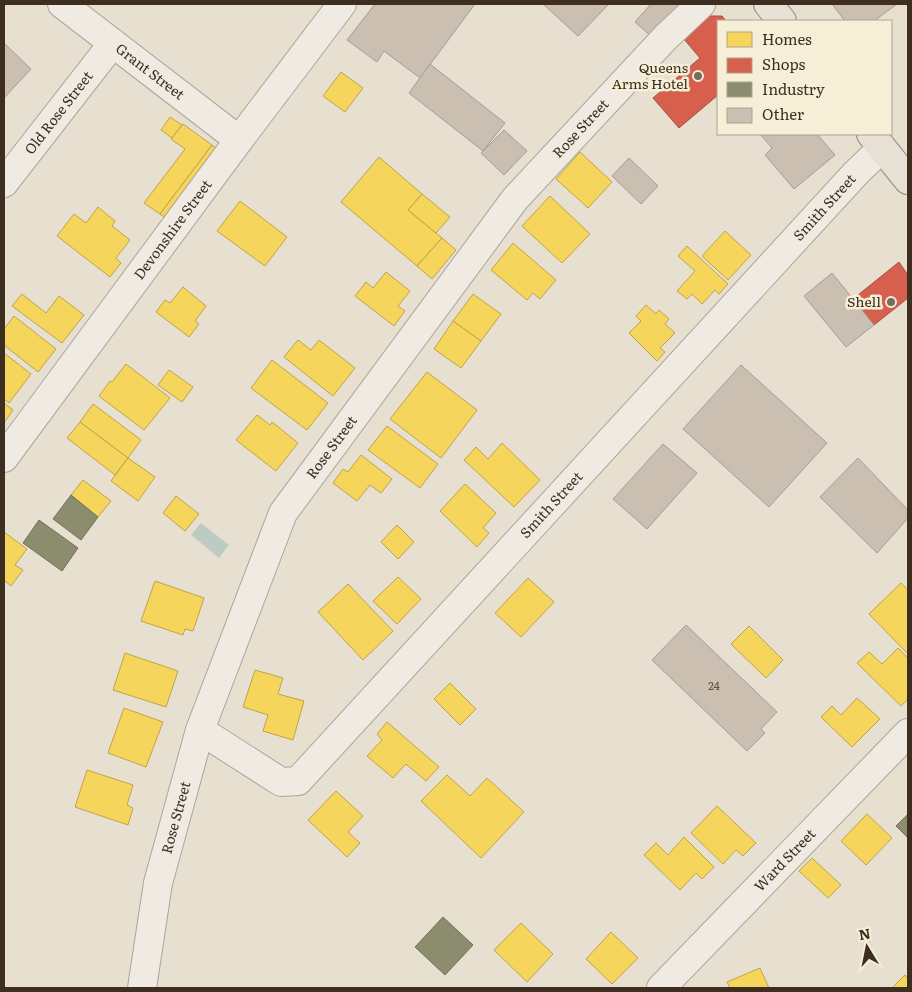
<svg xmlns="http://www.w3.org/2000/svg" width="912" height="992" font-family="Literata,serif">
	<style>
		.water { fill: #bcccc2 }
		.homes { fill: #f6d55c; stroke: #bea34a }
		.shops { fill: #d6604d; stroke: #a85140 }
		.industry { fill: #8c8c6e; stroke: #747057 }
		.building { fill: #cbbfb2; stroke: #a89c90 }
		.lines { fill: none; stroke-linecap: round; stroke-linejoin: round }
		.minor-casing { stroke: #ada599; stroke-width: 30 }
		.major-casing { stroke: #928b80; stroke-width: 30 }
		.minor { stroke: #efebe3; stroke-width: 28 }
		.major { stroke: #e6e1d4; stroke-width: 28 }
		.poi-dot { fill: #786c5e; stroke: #f7eed8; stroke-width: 2 }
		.labels { text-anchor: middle; stroke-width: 5; stroke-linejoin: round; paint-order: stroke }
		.number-label { font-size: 11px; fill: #605244 }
		.poi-label { font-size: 14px; fill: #3d2e20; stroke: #f7eed8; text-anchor: end }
		.street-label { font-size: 14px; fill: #3d2e20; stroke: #f7eed8 }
	</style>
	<rect width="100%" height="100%" fill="#e7e0d1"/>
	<polygon class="water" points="201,523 229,545 219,558 191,535"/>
	<g class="homes">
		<polygon points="341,72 363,88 345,112 323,96"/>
		<polygon points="170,117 182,125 172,138 161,130"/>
		<polygon points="183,124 212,145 160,214 144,203 185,149 171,139"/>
		<polygon points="212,145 216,148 164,217 160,214"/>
		<polygon points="580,152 612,182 588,208 556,179"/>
		<polygon points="379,157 422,194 408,210 442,238 417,266 341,202"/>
		<polygon points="422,194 450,217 436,233 408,210"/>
		<polygon points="550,196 590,234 562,263 522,226"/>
		<polygon points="240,201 287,237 265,266 217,231"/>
		<polygon points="98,207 115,221 112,226 130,240 116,258 121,263 110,277 57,236 74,214 86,223"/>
		<polygon points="725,231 751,255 728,280 702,256"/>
		<polygon points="442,238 456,250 432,279 417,266"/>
		<polygon points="513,243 556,280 540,299 533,293 527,300 491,270"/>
		<polygon points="687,246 728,284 719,294 715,290 702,304 692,294 687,299 677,291 695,271 678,256"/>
		<polygon points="386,272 410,291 398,306 405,311 394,326 355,296 366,282 373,288"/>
		<polygon points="183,287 206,306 195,321 199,324 189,337 156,312 165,300 170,303"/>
		<polygon points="22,294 46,313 59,296 84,315 62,343 12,306"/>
		<polygon points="473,294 501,314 481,341 453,321"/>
		<polygon points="646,305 656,314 659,310 669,319 665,324 675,333 660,348 665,352 657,361 629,333 641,321 636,316"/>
		<polygon points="14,316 56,349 38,372 4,345 4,329"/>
		<polygon points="453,321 481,341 461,368 434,349"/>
		<polygon points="298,340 311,350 319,340 355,368 333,396 284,357"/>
		<polygon points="4,353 31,374 9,403 4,399"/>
		<polygon points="272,360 328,403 307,430 251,388"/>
		<polygon points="126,364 170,398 144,430 99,396 110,381 112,382"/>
		<polygon points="169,370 193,387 182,402 158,385"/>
		<polygon points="427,372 477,410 441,458 390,419"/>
		<polygon points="4,403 13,410 4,423"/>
		<polygon points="93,404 141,440 128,458 80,422"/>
		<polygon points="257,415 270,425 272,422 298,443 276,471 236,440"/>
		<polygon points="80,422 128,458 115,475 67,438"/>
		<polygon points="387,426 438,464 420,488 368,450"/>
		<polygon points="502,443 540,480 514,507 464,460 476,447 488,459"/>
		<polygon points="361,455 392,479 381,493 370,485 357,501 333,483 343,469 348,472"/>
		<polygon points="128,458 155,477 138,501 111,481"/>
		<polygon points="83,480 111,501 98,517 71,495"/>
		<polygon points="465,484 496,513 483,528 489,533 477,547 440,511"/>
		<polygon points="176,496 199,514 185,531 163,513"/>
		<polygon points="397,525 414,542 398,559 381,542"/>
		<polygon points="4,532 27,549 15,565 23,570 11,586 4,580"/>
		<polygon points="398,577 421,599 397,624 373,601"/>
		<polygon points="528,578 554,602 521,637 495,613"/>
		<polygon points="155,581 204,598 193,631 185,629 183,635 141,621"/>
		<polygon points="901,583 908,590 908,654 869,614"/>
		<polygon points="348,584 393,631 363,660 318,612"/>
		<polygon points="749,626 783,660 766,678 731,644"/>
		<polygon points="898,648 908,658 908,699 901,706 857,663 869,652 882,664"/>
		<polygon points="125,653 178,671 166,707 113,690"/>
		<polygon points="255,670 283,678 278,694 304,701 293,740 263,731 268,715 243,707"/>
		<polygon points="450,683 476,709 460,725 434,699"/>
		<polygon points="857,698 880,719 852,747 821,717 832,706 841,715"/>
		<polygon points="124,708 163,722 146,767 108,753"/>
		<polygon points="387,722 439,767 426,781 406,764 393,778 367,756 382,740 377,734"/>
		<polygon points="87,770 133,785 127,805 133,808 128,825 75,807"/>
		<polygon points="447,775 470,796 487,778 524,812 481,858 421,801"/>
		<polygon points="336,791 363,816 348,832 360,843 347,857 308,820"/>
		<polygon points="717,806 756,843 743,856 736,850 723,864 691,833"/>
		<polygon points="867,814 892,838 866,865 841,841"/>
		<polygon points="684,837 714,867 702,879 696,873 680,890 644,855 656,843 668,855"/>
		<polygon points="812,858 841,885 828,898 799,871"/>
		<polygon points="521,923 553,954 527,982 494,950"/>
		<polygon points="611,932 638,958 612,984 586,959"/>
		<polygon points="760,968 769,988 730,988 727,982"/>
		<polygon points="905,975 908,978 908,988 894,988 893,987"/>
	</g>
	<g class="shops">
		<polygon points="709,16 722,16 726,21 718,21 718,95 679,128 653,98 700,58 683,38"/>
		<polygon points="899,262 908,275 908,298 874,325 853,299"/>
	</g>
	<g class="industry">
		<polygon points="71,495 98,517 81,540 53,519"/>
		<polygon points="39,520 78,548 62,571 23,543"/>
		<polygon points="908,814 908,838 896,826"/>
		<polygon points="443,917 473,945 445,975 415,947"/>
	</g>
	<g class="building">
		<polygon points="375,4 475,4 420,78 384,51 377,62 347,40"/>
		<polygon points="543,4 609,4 578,36"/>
		<polygon points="651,4 684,4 653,38 635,22"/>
		<polygon points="832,4 897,4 874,21 845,21"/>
		<polygon points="4,43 31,69 4,98"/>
		<polygon points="430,64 505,123 483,151 409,93"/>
		<polygon points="504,130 527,151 504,175 481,153"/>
		<polygon points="760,134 817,134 835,155 794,189 765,155 772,148"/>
		<polygon points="629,158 658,186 641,204 612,176"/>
		<polygon points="832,273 874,325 846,347 804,296"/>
		<polygon points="741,365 827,443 769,507 683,429"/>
		<polygon points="663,444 697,473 647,529 613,499"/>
		<polygon points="858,458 908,510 908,518 877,553 820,497"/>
		<polygon points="686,625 777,712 761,729 765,733 747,751 652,660"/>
	</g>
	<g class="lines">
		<g class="minor-casing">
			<g id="minor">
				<path id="s1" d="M 62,4 L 239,140"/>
				<path id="s2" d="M 4,183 L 113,43"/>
				<path id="s3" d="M 4,458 L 239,140 L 342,4"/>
				<path id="s4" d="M 200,730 L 281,782 L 298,781 L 856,173 L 882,148"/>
				<path id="s5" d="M 142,988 L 158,883 L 200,730 L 283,513 L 515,199 L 666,37 L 701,4"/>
				<path id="s6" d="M 661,988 L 908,733"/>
			</g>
		</g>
		<g class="major-casing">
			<g id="major">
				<polyline points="768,4 782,21"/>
				<polyline points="871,134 908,180"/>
			</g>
		</g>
		<use href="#minor" class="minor"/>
		<use href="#major" class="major"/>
	</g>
	<g class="poi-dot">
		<circle cx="698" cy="76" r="5"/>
		<circle cx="891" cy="302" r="5"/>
	</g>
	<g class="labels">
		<g class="number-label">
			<text x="714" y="690">24</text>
		</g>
		<g class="poi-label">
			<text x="688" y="73">Queens<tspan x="688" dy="16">Arms Hotel</tspan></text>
			<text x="881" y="307">Shell</text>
		</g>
		<g class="street-label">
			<text dy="5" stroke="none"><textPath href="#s1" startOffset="111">Grant Street</textPath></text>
			<text dy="5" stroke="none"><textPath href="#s2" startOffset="89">Old Rose Street</textPath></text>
			<text dy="5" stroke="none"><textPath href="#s5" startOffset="984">Rose Street</textPath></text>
			<text dy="5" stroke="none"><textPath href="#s4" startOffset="892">Smith Street</textPath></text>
			<text dy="5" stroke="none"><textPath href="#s3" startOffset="284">Devonshire Street</textPath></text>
			<text dy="5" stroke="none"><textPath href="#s5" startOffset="579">Rose Street</textPath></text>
			<text dy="5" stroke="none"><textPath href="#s4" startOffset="488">Smith Street</textPath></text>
			<text dy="5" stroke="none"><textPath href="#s5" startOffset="174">Rose Street</textPath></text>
			<text dy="5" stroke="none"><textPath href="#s6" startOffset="178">Ward Street</textPath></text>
		</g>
	</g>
	<rect width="912" height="992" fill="none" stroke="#3d2e20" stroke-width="10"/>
	<rect x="717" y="20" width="175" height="115" fill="#f7eed8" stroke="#ada18e"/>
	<rect x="727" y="32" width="25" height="15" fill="#f6d55c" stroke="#ada18e"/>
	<text x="762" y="45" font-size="15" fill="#3d2e20">Homes</text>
	<rect x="727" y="58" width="25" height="15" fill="#d6604d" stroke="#ada18e"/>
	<text x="762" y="70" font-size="15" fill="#3d2e20">Shops</text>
	<rect x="727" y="82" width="25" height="15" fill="#8c8c6e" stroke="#ada18e"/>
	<text x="762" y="95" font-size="15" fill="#3d2e20">Industry</text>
	<rect x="727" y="108" width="25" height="15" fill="#cbbfb2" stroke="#ada18e"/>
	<text x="762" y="120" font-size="15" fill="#3d2e20">Other</text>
	<g transform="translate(867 947) rotate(350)" stroke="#f7eed8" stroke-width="4" paint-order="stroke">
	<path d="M0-4L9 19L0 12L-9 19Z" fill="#3d2e20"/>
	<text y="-8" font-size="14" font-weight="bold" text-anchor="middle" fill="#3d2e20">N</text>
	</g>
</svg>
